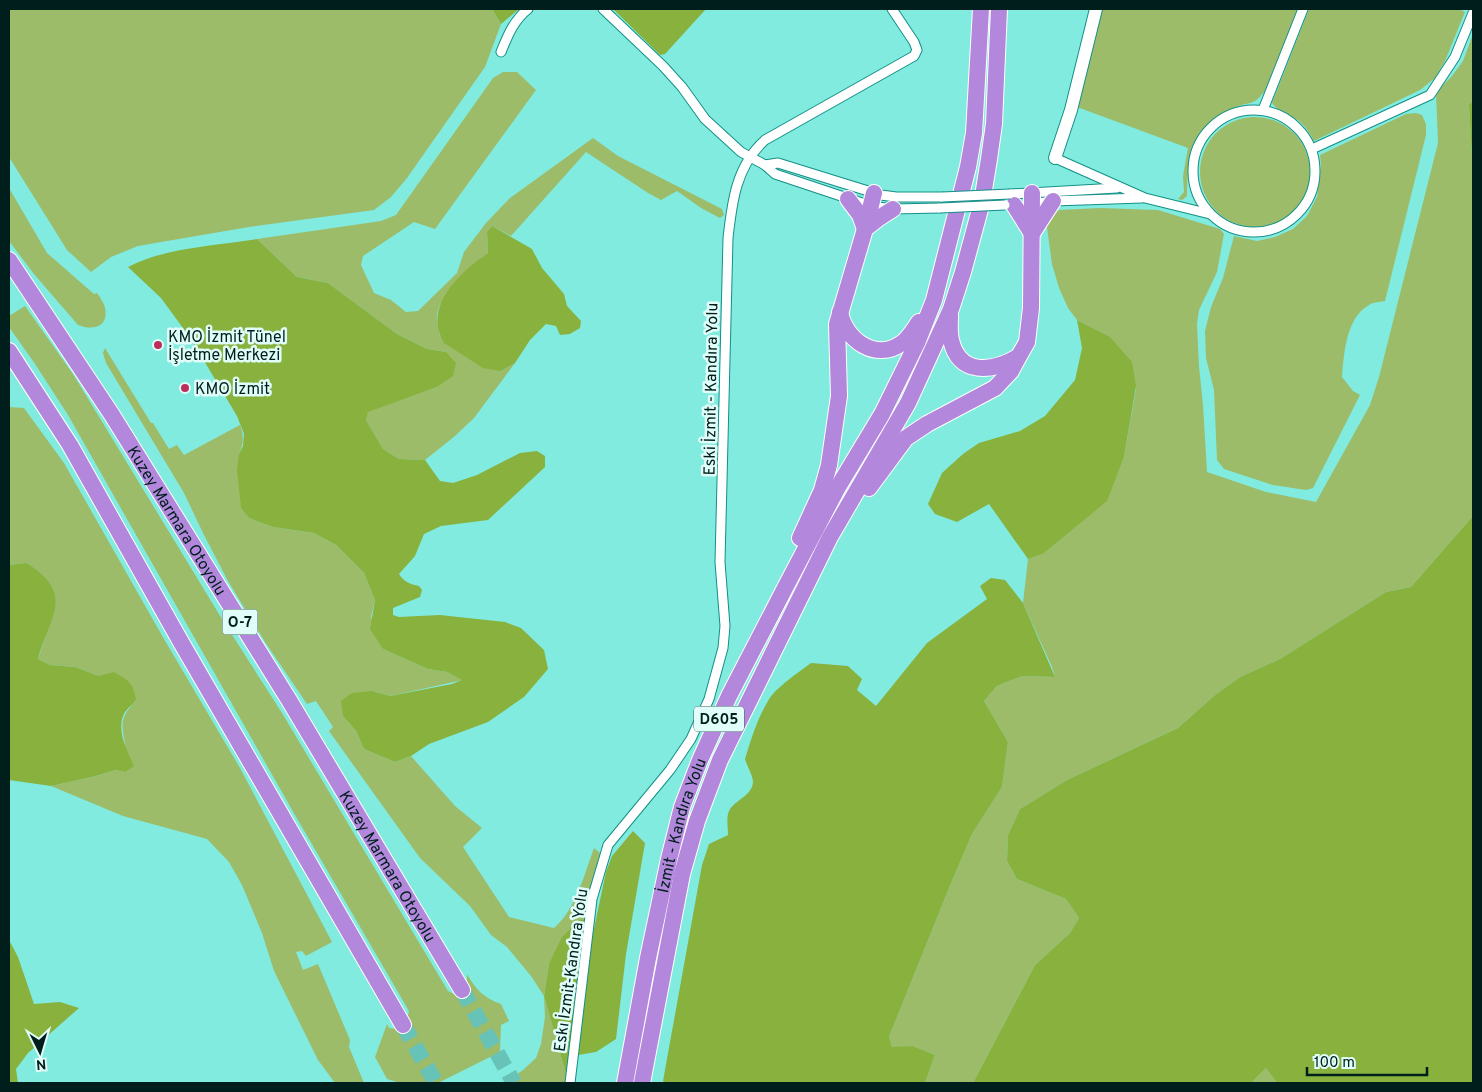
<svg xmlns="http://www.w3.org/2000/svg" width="1482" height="1092" font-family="Overpass,sans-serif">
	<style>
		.green { fill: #9cbc6a }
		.forest { fill: #89b13e }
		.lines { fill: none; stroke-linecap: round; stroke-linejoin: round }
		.highway-tunnel { stroke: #67c2b8; stroke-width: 16; stroke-dasharray: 16 8; stroke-linecap: butt }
		.street-casing { stroke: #139087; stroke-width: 11 }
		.secondary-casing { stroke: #139087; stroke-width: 14 }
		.highway-casing { stroke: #fff; stroke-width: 18 }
		.street { stroke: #fff; stroke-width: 9 }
		.secondary { stroke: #fff; stroke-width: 12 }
		.highway { stroke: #b287dc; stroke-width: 16 }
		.street-bridge-casing { stroke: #139087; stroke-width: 11; stroke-linecap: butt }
		.street-bridge { stroke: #fff; stroke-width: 9 }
		.poi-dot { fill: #bc2e5c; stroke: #e0fdf9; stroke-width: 2 }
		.labels { text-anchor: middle; stroke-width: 5; stroke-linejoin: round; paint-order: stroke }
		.shield { fill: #e0fdf9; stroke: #43625e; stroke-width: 1 }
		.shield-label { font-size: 15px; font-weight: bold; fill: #001f1c }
		.poi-label { font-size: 16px; fill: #001f1c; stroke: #e0fdf9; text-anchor: start }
		.street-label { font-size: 16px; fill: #001f1c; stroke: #e0fdf9 }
	</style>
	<rect width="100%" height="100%" fill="#81ebdf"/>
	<g class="green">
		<polygon points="9,9 492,9 501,24 485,67 407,178 391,197 374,210 249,227 138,246 111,257 91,272 67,250 9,157"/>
		<path d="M 1101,9 L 1298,9 L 1265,91 C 1253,106 1252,101 1236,107 C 1195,123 1187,155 1187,196 L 1182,200 L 1178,199 L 1184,192 L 1183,176 L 1188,148 L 1077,107 Z"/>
		<path d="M 1309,9 L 1459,9 L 1465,12 L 1445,61 L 1435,78 L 1420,90 L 1314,141 C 1309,132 1304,124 1296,119 C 1288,114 1277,111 1272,103 Z"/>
		<polygon points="1473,34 1473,102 1469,104 1473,176 1473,516 1411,587 1386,592 1280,659 1240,677 1215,695 1178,728 1067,780 1020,809 1008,835 1007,861 1017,879 1066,899 1079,918 1070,933 1035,965 973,1083 925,1083 935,1055 913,1046 892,1048 889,1037 949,888 972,834 1002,787 1008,742 984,701 997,686 1022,676 1055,677 1052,667 1023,603 1028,559 1043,554 1106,501 1124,457 1136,389 1109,336 1077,320 1068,308 1059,288 1052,264 1046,220 1059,210 1100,208 1158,210 1220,229 1224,234 1217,272 1199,310 1197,324 1199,366 1203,405 1207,472 1266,492 1316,502 1370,405 1379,377 1438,143 1436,92 1452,76 1463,61"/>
		<path d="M 503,72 L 517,72 L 536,90 L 435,229 L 414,222 L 363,256 L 361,265 L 374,293 L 391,300 L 406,312 L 418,311 L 457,273 L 464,252 L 486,223 L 510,198 L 593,138 L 618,156 L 722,209 L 724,215 L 720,218 L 701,208 L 677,191 L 661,200 L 648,193 L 586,152 L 511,236 L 492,226 L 487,232 L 488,253 C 472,264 437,297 437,317 C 437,323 439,330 440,336 L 501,371 L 515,363 L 474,418 L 455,436 L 425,460 L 399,459 L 383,449 L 366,420 L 368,411 L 437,387 L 446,352 L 427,349 L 397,334 L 328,283 L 297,277 L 257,239 L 381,221 L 396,215 L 493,78 Z"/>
		<path d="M 1416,113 L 1422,115 L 1426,124 L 1426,135 L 1385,301 C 1380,302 1373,302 1369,305 C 1346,318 1344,353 1342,377 L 1353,391 L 1360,395 L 1313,488 L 1306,490 L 1273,485 L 1224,469 L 1217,460 L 1214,390 L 1206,358 L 1205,331 L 1211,307 L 1223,278 L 1234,236 L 1257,241 L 1275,237 L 1293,229 L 1307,216 L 1317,197 L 1321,165 L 1320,155 L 1406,114 Z"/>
		<circle cx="1255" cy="172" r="55"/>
		<path d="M 9,188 L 47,253 L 94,294 L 97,293 C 100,297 104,303 105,308 C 109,327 93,331 78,325 L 34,274 L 9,241 Z"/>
		<path d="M 25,306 L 73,374 L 222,619 L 282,713 L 448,991 L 454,994 L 462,990 L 467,984 L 467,974 C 476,990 484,998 501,1004 L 509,1021 L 501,1025 L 500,1052 L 438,1083 L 400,1083 L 387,1079 L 375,1057 L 387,1024 L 389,1028 L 396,1029 L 407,1019 L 409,1011 L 295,815 L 68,415 L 35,364 L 9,327 L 9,316 Z"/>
		<path d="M 105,348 L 151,423 L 153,423 L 169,449 L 177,445 L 184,455 L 240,425 C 244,436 244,443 239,454 L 241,507 L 249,518 L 273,527 L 314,533 L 336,545 L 364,573 L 375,600 L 371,617 L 383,649 L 428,669 L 447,672 L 463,680 L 390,696 L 372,691 L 343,716 L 356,731 L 364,749 L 395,762 L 411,756 L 455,806 L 482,828 L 463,847 L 509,917 L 554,928 C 576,909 584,875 594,848 L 600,853 L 590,890 L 586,919 L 549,964 L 544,996 L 566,1074 L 566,1083 L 504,1083 L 523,1070 L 536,1058 L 541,1044 L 545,1017 L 544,996 L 531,976 L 507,947 L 491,935 L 470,906 L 420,858 L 329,731 L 333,727 L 316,701 L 307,704 L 265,642 L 228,581 L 203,533 L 184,493 L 106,363 L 103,353 Z"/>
		<path d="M 9,407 L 24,408 L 64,463 L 164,639 L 240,768 L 332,942 L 306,956 L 302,951 L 296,952 L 303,970 L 318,964 L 350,1040 L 349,1047 L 364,1083 L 335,1083 L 318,1060 L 274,971 L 262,933 L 242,885 L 229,862 L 207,839 L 123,816 L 51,786 L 96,776 L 115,770 L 125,772 C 125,763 126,753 125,744 C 121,720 120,719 136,700 L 99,676 L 75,667 L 50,665 L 38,659 L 45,638 L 26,563 L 9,565 Z"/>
		<polygon points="1266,1068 1277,1083 1251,1083"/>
	</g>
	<g class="forest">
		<polygon points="492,9 519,9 501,24"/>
		<polygon points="613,9 706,9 665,54 660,55"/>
		<polygon points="1473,102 1473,176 1469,104"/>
		<path d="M 492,226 L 532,249 L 542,268 L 564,294 L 567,306 L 581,321 L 580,328 L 570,334 L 560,335 L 556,326 L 546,324 L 530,340 L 515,363 L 501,371 L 483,368 L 444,343 C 422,307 460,272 488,253 L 487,232 Z"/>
		<path d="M 257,239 L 297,277 L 328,283 L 397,334 L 427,349 L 446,352 L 456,363 L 453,376 L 437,387 L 368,412 L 366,420 L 383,449 L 399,459 L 425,460 L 440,481 L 453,483 L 477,475 L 520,453 L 537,451 L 545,456 L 545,467 L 488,520 L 441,526 L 424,534 L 415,556 L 399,574 C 404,582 410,584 419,586 L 422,590 L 420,597 L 393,608 L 393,615 L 399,617 L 440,615 L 505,622 L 521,628 L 544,650 L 548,669 L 524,697 L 488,722 L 429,744 L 411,756 L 395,762 L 364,749 L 356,731 L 343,716 L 341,701 L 352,693 L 372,691 L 390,696 L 452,684 L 462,680 L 447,672 L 428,669 L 383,649 L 370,629 L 375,600 L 364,573 L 336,545 L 314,533 L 273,527 L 249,518 L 241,508 L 237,470 L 239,454 L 243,446 L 244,434 L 237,416 L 191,339 L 161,298 L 128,267 C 167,247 215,246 257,239 Z"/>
		<polygon points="1077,320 1109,336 1132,362 1136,386 1124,457 1107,501 1043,554 1028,559 989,504 957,522 935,514 928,504 942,473 963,454 979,443 1020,431 1045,416 1075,380 1082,348"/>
		<polygon points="1473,516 1473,1083 1277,1083 1266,1068 1251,1083 973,1083 1035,965 1070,933 1079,918 1066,899 1017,879 1007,861 1008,835 1020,809 1067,780 1178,728 1215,695 1240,677 1280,659 1386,592 1411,587"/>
		<path d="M 26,563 C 76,594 50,615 38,659 L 50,665 L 75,667 L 99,676 L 114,672 C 129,681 133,682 136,700 C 133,704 128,708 125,712 C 115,728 127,751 134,766 L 125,772 L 115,770 L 96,776 L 51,786 L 9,780 L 9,565 Z"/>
		<path d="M 991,578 L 1005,580 L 1023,603 L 1055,677 L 1022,676 L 997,686 L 984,701 L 1008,742 L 1002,787 L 972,834 L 949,888 L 889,1037 L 892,1047 L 913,1046 L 935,1055 L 925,1083 L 665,1083 L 663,1081 L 702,865 L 709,844 L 728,835 C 728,827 726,818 729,811 C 734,800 753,796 753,781 C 752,774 747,766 745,759 C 751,740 757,719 768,701 C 775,688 799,672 811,663 L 848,666 L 862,679 L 857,690 L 876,706 L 927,643 L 987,599 L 980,586 Z"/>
		<polygon points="633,831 645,843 626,954 616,1039 596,1052 578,1055 592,938 606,872 612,856"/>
		<polygon points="586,919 566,1074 544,996 549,964 562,937 578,921"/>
		<polygon points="9,940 18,957 34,1004 60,1002 79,1008 28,1053 16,1069 18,1083 9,1083"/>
	</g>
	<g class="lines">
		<g class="highway-tunnel">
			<polyline points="462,990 514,1083"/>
			<polyline points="403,1025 436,1083"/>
		</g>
		<g class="street-casing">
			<g id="street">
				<polyline points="603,9 663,66 682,87 705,119 741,152 765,165 775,174 871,206 893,209 940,208"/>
				<path d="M 501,52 C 508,35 514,20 528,9"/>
				<polyline points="1263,110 1303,9"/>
				<circle cx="1254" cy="171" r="61"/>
				<polyline points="1312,149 1430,95 1455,57 1473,13"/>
				<polyline points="1055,158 1145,198 1210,214"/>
				<polyline points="765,165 778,163 881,195 896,197 942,197"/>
				<polyline points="1010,194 1117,188"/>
				<polyline points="1030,204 1053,201 1142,198"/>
				<path d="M 570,1083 L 592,899 L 608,845 L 670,770 L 691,739 L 709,699 L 723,648 L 725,626 L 720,562 L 728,238 C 732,202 736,166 765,140 L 914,56 L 917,50 L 914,42 L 892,9"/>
			</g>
		</g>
		<g class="secondary-casing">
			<polyline id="secondary" points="1055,158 1071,110 1096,9"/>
		</g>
		<g class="highway-casing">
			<g id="highway">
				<polyline points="848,199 860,215 865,229 879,218 893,209"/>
				<polyline points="1014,205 1031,232"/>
				<polyline points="1033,232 1053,201"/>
				<path id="s1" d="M 9,260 L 112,415 L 289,700 L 462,990"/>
				<path d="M 840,312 C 845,340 876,362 902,343 C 909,338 914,329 919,322"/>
				<path d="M 950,316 C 950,324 949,332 951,340 C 959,376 992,372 1018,357"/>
				<polyline points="9,351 70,445 182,644 403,1025"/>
				<polyline points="869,488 906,438 927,424 995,388 1011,371 1019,356 1027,342 1031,308 1032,193"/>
				<polyline points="800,538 822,490 829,465 839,396 837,324 865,229 874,193"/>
				<path id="s2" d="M 625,1083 L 648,958 L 669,859 L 682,807 L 700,760 L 729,696 L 786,586 L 838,487 L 882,414 L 917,343 L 934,300 L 968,167 L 974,133 L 981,9"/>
				<polyline points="642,1083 682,874 697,821 720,760 830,537 908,403 951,309 963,272 982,202 989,159 994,124 999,9"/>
			</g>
		</g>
		<use href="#street" class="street"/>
		<use href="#secondary" class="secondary"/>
		<use href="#highway" class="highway"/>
		<g class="street-bridge-casing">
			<g id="street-bridge">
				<polyline points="942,197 1010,194"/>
				<polyline points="940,208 1005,205"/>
			</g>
		</g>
		<use href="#street-bridge" class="street-bridge"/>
	</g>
	<g class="poi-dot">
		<circle cx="158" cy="345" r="5"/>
		<circle cx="185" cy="388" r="5"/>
	</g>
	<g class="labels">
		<g class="shield">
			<rect x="222.5" y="609.5" width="35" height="25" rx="4"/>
			<rect x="694" y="706.5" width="50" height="25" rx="4"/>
		</g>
		<g class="shield-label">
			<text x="240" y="627">O-7</text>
			<text x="719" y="724">D605</text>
		</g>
		<g class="poi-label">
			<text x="168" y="342">KMO İzmit Tünel<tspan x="168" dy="18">İşletme Merkezi</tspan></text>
			<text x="195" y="394">KMO İzmit</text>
		</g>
		<g class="street-label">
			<text transform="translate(710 389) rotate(-89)" y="6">Eski İzmit - Kandıra Yolu</text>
			<text dy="6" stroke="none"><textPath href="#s1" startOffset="310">Kuzey Marmara Otoyolu</textPath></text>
			<text dy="6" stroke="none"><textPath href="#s2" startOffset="264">İzmit - Kandıra Yolu</textPath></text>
			<text dy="6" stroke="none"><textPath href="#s1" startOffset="715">Kuzey Marmara Otoyolu</textPath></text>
			<text transform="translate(570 970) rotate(-82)" y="6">Eskı İzmit-Kandıra Yolu</text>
		</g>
	</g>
	<rect width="1482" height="1092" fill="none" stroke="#001f1c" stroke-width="20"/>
	<g transform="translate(40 1052) rotate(175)" stroke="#e0fdf9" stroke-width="4" paint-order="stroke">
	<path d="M0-4L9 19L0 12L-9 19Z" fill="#001f1c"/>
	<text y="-8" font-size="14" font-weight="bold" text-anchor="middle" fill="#001f1c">N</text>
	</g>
	<path d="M1307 1067v8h120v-8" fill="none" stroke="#001f1c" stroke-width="2.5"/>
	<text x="1314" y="1067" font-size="15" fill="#001f1c" stroke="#e0fdf9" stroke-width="4" paint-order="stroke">100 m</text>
</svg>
